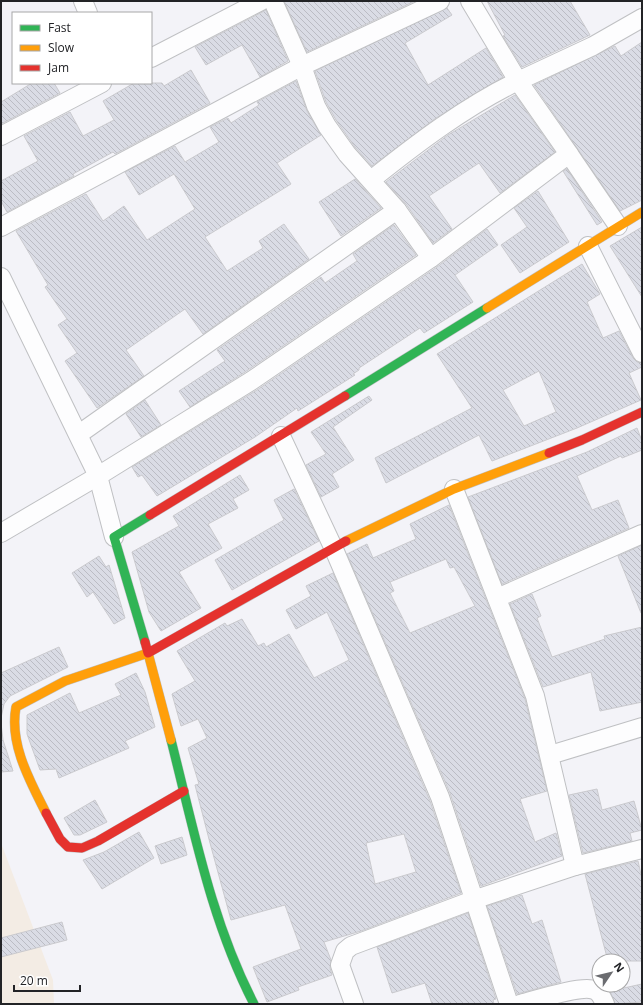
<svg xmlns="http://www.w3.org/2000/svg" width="643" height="1005" font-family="'Open Sans',sans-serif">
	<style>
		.education { fill: #f3ece4 }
		.building { fill: url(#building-back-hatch); stroke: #cacace; fill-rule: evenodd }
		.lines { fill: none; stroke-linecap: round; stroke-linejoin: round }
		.street-casing { stroke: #bfc0c3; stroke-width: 20 }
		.fast-casing { stroke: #bfc0c3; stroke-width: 10 }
		.slow-casing { stroke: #bfc0c3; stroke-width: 10 }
		.jam-casing { stroke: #bfc0c3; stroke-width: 10 }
		.street { stroke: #fdfdfe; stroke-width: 18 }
		.fast { stroke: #30b455; stroke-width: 9 }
		.slow { stroke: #ff9f0a; stroke-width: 9 }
		.jam { stroke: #e5322d; stroke-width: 9 }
	</style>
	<defs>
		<pattern id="building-back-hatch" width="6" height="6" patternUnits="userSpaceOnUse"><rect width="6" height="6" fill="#dadce5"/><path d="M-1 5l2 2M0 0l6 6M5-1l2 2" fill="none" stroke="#bbbcc4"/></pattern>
	</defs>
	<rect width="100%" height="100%" fill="#f3f3f8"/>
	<polygon class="education" points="1,843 53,980 54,1004 1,1004"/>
	<g class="building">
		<polygon points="284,1 415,1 307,52"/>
		<polygon points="487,1 570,1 590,35 522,67 503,36 505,35"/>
		<polygon points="447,8 452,15 405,43 428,85 486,48 503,77 436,118 372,166 355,147 336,120 326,102 315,71"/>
		<polygon points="266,10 288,61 260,77 242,45 206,65 195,47"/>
		<polygon points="642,42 642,200 620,211 534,85 615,46 621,56"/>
		<polygon points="191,70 210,103 115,154 113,152 73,174 74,176 7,212 1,201 1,181 38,161 24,136 70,112 83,136 114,120 103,101 134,83 162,83 164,86"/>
		<polygon points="296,81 307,111 321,135 277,163 291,184 205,237 227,271 263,248 259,241 284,224 309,259 203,334 185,309 126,350 144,376 97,408 65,361 77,353 58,325 67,319 45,287 48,285 16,231 86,194 103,221 124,206 147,240 195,209 174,174 139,195 125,172 175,146 185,162 219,142 210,127 228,118 231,123 259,105 257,102"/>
		<polygon points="32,83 54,83 60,93 1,124 1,102"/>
		<polygon points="515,95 555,152 500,193 479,163 429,196 452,229 433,243 406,204 386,182 448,135"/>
		<polygon points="567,169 602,222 597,225 563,171"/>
		<polygon points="355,179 381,208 341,236 319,202"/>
		<polygon points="538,191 569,242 520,273 501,245 527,227 514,208"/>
		<polygon points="394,225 416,255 245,372 190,407 179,391 225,361 217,350 321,277 325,283 357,261 353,254"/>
		<polygon points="642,227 642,297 610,246"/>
		<polygon points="487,229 498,245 455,275 473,302 424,333 420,328 359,368 359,370 353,374 355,375 298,411 297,408 255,437 157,496 142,475 138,477 132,467 257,390 437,267"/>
		<path d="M 582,264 L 600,294 L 587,302 L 603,338 L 619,331 L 633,358 L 637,362 L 642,363 L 642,367 L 629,373 L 641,400 L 577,428 L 492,461 L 479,435 L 386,483 L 375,458 L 472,408 L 437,354 ZM 539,371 L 556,412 L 524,426 L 503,390 Z"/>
		<polygon points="369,396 372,400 333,427 354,460 332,474 339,487 321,497 306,465 326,454 311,432"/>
		<polygon points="145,400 161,425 141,437 126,414"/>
		<polygon points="637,428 642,441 642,450 622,458 621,456 577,476 592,510 618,500 629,528 502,584 468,497 587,452"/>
		<polygon points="240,475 249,490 233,499 238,508 208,524 222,548 179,572 201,608 161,631 149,612 132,552 179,526 173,516"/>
		<polygon points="294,489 319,541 232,590 215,560 284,520 274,500"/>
		<path d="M 449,505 L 525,699 L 547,791 L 520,799 L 535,842 L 556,833 L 562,856 L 481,886 L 450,793 L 347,554 L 367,544 L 373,558 L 416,539 L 410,524 ZM 446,559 L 450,568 L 454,567 L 475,606 L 410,633 L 390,593 L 394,591 L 390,582 Z"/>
		<polygon points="642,545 642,613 641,613 618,556"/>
		<polygon points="99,556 106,567 109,565 125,618 114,624 93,592 87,597 72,573"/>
		<path d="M 333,573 L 430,801 L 461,893 L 361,931 L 324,942 L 331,960 L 330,968 L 332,975 L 298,987 L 299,990 L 267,1002 L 253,967 L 301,949 L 285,905 L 231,920 L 210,843 L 195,785 L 199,784 L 188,748 L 207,738 L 198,719 L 181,726 L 172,694 L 195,681 L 177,651 L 225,623 L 227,626 L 242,619 L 258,646 L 264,643 L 266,647 L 289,634 L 314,678 L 349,660 L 327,612 L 296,629 L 286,610 L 311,596 L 306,586 ZM 404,834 L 416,872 L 375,884 L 366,843 Z"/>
		<polygon points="532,594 541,616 537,618 552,657 605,639 604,636 642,627 642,702 600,711 591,672 543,687 510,604"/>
		<polygon points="59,647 68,667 10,696 4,704 1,718 1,673"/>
		<polygon points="136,673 145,692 155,727 125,741 129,748 59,778 56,769 40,770 27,734 27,715 70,693 79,713 121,695 115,684"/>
		<polygon points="1,723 3,740 13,771 1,772"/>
		<polygon points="597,789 602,810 634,801 642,830 630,833 632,841 583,853 569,795"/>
		<polygon points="95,800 107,822 80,835 74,835 64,818"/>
		<polygon points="139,832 154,858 102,889 83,860 104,852"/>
		<polygon points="182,837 187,855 161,864 155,846"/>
		<polygon points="638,861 642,879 642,961 608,961 585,874"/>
		<polygon points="522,895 532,924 542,920 561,982 517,994 487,906"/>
		<polygon points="468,913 496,999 493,1000 494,1004 432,1004 425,983 392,993 377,947"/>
		<polygon points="62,922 67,940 1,957 1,938"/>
		<polygon points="642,984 642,1002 615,1004 610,991"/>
	</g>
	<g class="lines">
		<g class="street-casing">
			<g id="street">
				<polyline points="83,1 88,13"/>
				<polyline points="273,1 302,66 316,106 327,126 347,154 397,210 431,258"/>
				<polyline points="151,58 261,1"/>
				<polyline points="1,136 102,83"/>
				<polyline points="569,154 618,226"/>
				<path d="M 371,180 C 416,144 466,106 518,81 L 470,1"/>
				<polyline points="1,227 302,66 440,1"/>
				<polyline points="588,246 642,353"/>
				<polyline points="1,277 98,476 1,533"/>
				<polyline points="79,434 397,210"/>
				<polyline points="281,436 333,547 440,797 509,1004"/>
				<polyline points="454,489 535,696 575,866 642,849"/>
				<polyline points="114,537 98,476 251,381 431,258 569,154 518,81 593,46 642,18"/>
				<polyline points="497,598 642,534"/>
				<polyline points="550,755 642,727"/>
				<polyline points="354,1004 340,965 345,951 351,946 476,899 575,866"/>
				<path d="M 520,1004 C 535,1000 582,985 594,990 C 600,992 602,998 605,1004"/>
			</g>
		</g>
		<g class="fast-casing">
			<g id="fast">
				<polyline points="345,396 487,308"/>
				<polyline points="145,642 114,537 150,515"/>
				<path d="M 171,740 C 194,830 211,921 254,1004"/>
			</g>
		</g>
		<g class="slow-casing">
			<g id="slow">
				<polyline points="487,308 642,212"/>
				<polyline points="346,541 454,489 549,453"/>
				<path d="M 46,813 C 30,781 9,744 16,707 L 65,681 L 148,653 L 171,740"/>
			</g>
		</g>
		<g class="jam-casing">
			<g id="jam">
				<polyline points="549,453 582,440 642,412"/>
				<polyline points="150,515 345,396"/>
				<polyline points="145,642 148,653 346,541"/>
				<polyline points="46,813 60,839 68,847 82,848 98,841 184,791"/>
			</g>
		</g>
		<use href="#street" class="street"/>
		<use href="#fast" class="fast"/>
		<use href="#slow" class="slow"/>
		<use href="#jam" class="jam"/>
	</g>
	<rect width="643" height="1005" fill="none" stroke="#222326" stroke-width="4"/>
	<rect x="12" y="12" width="140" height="72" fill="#ffffff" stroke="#a7a7a8"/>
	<rect x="20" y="25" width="20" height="6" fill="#30b455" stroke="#a7a7a8"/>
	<text x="48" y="32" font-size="12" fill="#222326">Fast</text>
	<rect x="20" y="45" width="20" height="6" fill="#ff9f0a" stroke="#a7a7a8"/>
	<text x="48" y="52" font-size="12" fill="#222326">Slow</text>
	<rect x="20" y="65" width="20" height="6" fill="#e5322d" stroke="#a7a7a8"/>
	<text x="48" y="72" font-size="12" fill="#222326">Jam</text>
	<g transform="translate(611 973) rotate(55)"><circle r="19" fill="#ffffff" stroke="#a7a7a8"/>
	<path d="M0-3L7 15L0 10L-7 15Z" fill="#6b6c70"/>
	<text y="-6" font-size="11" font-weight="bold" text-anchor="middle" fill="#222326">N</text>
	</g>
	<path d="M14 985v6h66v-6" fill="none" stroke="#222326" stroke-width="2"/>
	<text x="20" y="985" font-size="12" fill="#222326" stroke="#ffffff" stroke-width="3" paint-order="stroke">20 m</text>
</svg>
